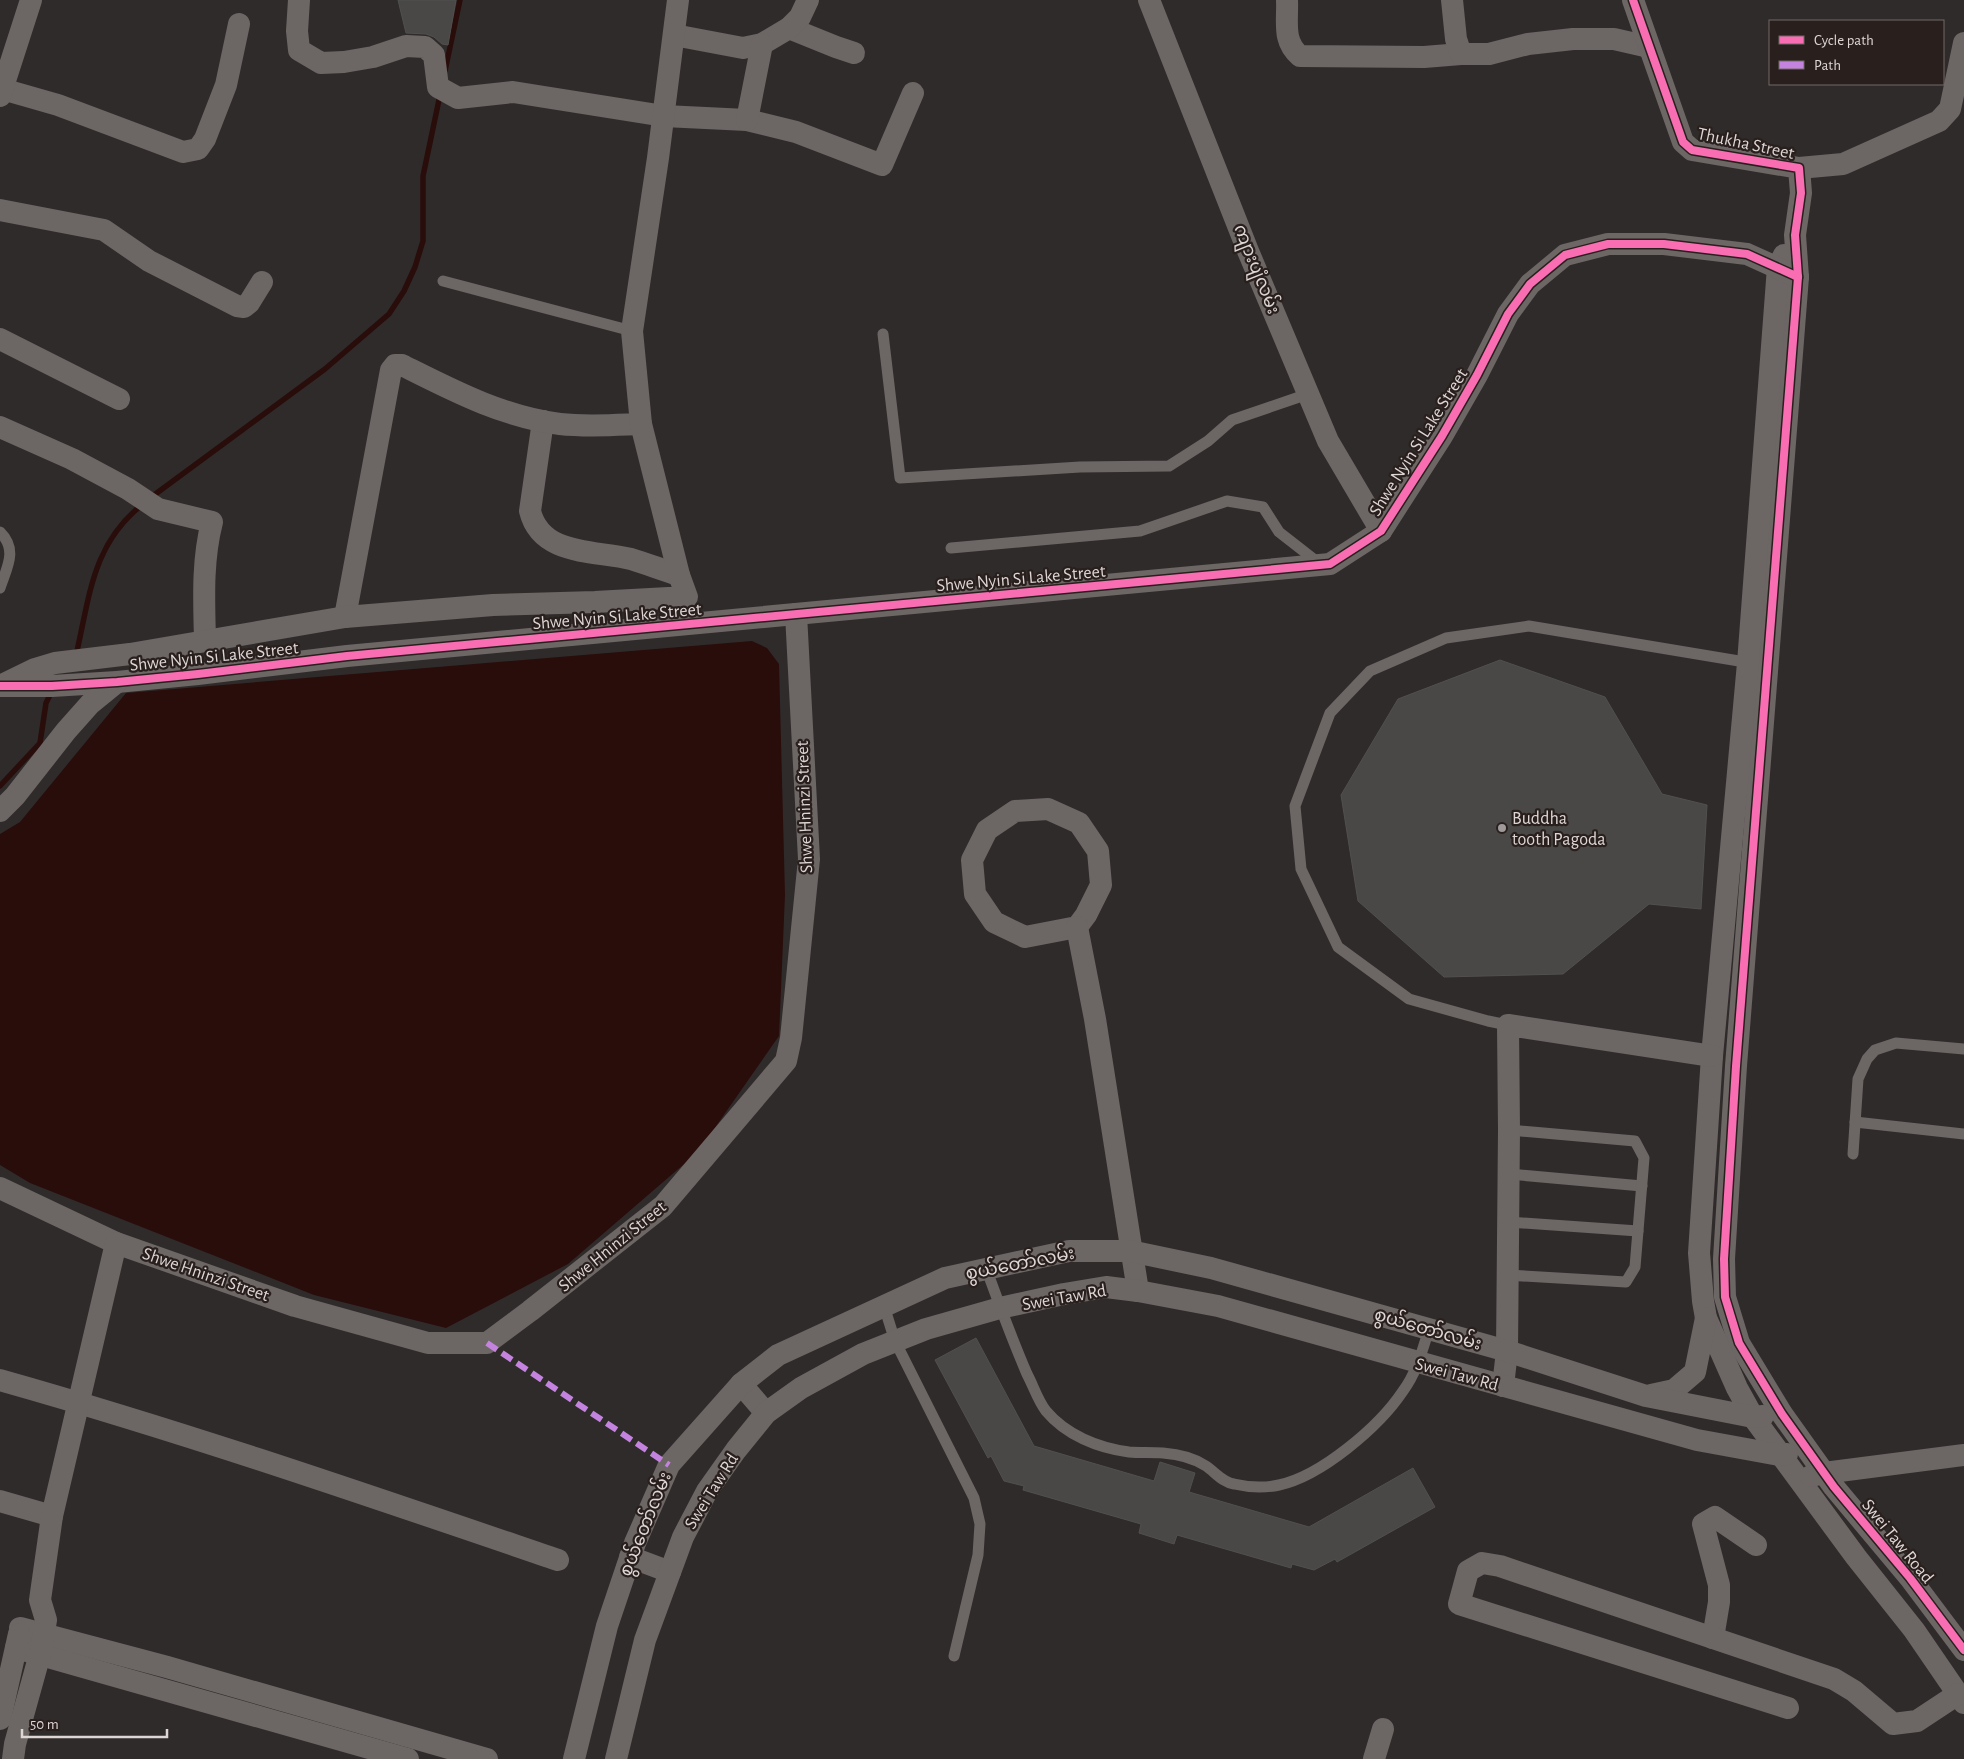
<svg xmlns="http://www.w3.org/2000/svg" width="1964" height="1759" font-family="'Alegreya Sans','Noto Sans Myanmar',sans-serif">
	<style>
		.water { fill: #290d0b }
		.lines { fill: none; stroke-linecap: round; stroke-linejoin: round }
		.stream { stroke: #290d0b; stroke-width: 5.5 }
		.building { fill: #494847; stroke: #51504f }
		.service { stroke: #6c6665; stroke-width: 11 }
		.minor { stroke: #6c6665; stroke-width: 22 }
		.quiet { stroke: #c483df; stroke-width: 6; stroke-dasharray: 12 6; stroke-linecap: butt }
		.cycleway-casing { stroke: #29201e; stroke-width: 11 }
		.cycleway { stroke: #f96db3; stroke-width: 8 }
		.poi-dot { fill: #a09a9a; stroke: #29201e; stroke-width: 2 }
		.labels { text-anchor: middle; stroke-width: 4.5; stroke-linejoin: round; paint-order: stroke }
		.street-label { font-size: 18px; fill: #ddd6d5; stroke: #29201e }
		.poi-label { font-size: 18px; fill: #ddd6d5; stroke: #29201e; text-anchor: start }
	</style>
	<rect width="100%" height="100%" fill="#302b2b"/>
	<polygon class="water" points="752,641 767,648 779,664 785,895 779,1036 698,1152 568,1264 446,1328 314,1295 30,1183 0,1165 0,834 20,822 126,693"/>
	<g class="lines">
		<g class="stream">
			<polyline points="445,71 460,0"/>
			<polyline points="150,498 325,369 389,314 404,291 415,267 423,241 423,176 440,95"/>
			<path d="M 74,655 L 77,651 C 90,594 93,543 143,504"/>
			<polyline points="0,786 40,743 46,703 52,691"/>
		</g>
	</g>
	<g class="building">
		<polygon points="398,0 456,0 448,45 442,44 434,37 426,34 406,33"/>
		<polygon points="1500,660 1605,697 1662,794 1707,805 1701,909 1649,904 1563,974 1444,977 1358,901 1341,795 1398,699"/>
		<polygon points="976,1338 1034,1446 1154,1481 1160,1462 1195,1473 1189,1492 1309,1527 1413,1468 1435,1507 1337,1562 1335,1559 1314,1570 1292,1564 1291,1568 1177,1535 1174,1544 1139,1533 1141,1524 1023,1490 1024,1486 1004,1481 991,1456 988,1458 935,1360"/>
	</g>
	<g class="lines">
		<g class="service">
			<polyline points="443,281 632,331"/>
			<polyline points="883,334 900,478 1080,467 1169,466 1208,441 1232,420 1308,394"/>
			<path d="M 0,532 C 18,550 7,567 0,588"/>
			<polyline points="951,548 1140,531 1227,501 1263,507 1279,532 1320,564"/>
			<polyline points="1508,1025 1488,1021 1409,999 1338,947 1301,869 1295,806 1330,713 1370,671 1446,638 1529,626 1751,663"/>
			<polyline points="1855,1122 1964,1134"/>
			<polyline points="1853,1154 1858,1079 1867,1059 1875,1050 1896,1043 1964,1049"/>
			<polyline points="1509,1174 1642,1186"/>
			<polyline points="1508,1222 1638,1231"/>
			<path d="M 986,1268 C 999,1304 1012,1339 1027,1374 C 1033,1385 1038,1401 1046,1411 C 1066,1435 1098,1448 1129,1452 C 1140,1453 1151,1452 1163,1453 C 1176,1454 1194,1458 1206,1466 C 1215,1472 1222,1482 1234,1484 C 1247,1487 1265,1488 1279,1485 C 1321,1476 1379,1427 1403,1391 C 1417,1372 1422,1351 1429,1329"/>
			<polyline points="1507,1275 1626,1282 1635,1267 1644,1158 1635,1141 1509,1130"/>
			<polyline points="884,1306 895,1341 974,1498 980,1524 978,1555 954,1656"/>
		</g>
		<g class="minor">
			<polyline points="299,0 297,31 299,50 321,63 344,62 373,57 406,46 425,47 434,55 438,87 458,98 513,92 664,116 747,120 796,132 882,165 913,93"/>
			<polyline points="1149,0 1248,251 1328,441 1381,531"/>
			<path d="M 1287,0 C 1288,22 1282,41 1300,56 L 1424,57 L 1461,54"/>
			<polyline points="1452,0 1456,39 1461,54 1489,54 1528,44 1573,39 1614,39 1649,47"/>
			<polyline points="1633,0 1683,142 1692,150 1799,168 1801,193 1795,235 1798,277 1736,1066 1724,1259 1725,1297 1739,1343 1782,1414 1834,1487 1910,1578 1964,1650"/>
			<polyline points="789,28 836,47 854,53"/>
			<polyline points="674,35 743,48 762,44 789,28 800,17 808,0"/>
			<polyline points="2,89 58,105 183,152 198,149 205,139 226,85 239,24"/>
			<polyline points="0,96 31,0"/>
			<polyline points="747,120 762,44"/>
			<polyline points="1799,168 1843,164 1939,121 1950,109 1964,43"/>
			<polyline points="0,210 104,230 149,261 237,306 244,307 249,303 262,282"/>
			<polyline points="1784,255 1778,267 1748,663 1712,1056 1699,1253 1703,1301 1706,1318 1737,1388 1753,1417 1856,1557 1914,1630 1964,1703"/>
			<polyline points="0,339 119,399"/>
			<path d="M 543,421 L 530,511 C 541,556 594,550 631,559 C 647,564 663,570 679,575"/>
			<path d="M 0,427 L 72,459 L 128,489 L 158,509 L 212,522 C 202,561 204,600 205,640"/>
			<path d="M 345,617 L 391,370 L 395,365 L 402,365 C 452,390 503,417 560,424 C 587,427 614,425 641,424"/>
			<polyline points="4,684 35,669 55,663 130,654 345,617 493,605 595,602 687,597 679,575 641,424 632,331 658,158 678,0"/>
			<polyline points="0,686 52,686 117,682 198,674 347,656 1330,564 1381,531 1442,436 1477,375 1508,314 1530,284 1565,255 1608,244 1664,244 1747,254 1798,277"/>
			<polygon points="1048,809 1079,823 1098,851 1101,885 1086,915 1077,927 1025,937 994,922 975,894 972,860 987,830 1015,811"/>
			<polyline points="0,811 15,796 66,731 90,704 117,682"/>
			<polyline points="1077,927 1095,1019 1138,1291"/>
			<polyline points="0,1188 116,1243 295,1306 428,1343 487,1343 530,1311 663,1206 786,1061 791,1038 809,859 796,614"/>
			<path d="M 0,1380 C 188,1433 373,1497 558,1560"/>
			<polyline points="741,1384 766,1413"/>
			<polyline points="1503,1386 1507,1351 1509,1130 1508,1025 1712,1056"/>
			<polyline points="1651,1395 1674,1390 1695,1372 1706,1318"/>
			<polyline points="1811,1476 1824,1473 1964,1455"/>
			<polyline points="0,1501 52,1516"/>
			<polyline points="630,1557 670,1572"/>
			<polyline points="20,1628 167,1667 487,1759"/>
			<polyline points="1713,1638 1719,1602 1719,1585 1703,1524 1715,1517 1756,1545"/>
			<polyline points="16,1648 408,1759"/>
			<polyline points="1788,1708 1459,1604 1468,1571 1482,1563 1500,1566 1834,1679 1854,1691 1893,1724 1917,1721 1958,1694"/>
			<polyline points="0,1719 19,1634"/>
			<polyline points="13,1759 15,1744 40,1654 46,1620 40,1600 52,1516 116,1243"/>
			<polyline points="574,1759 607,1626 635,1543 669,1465 741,1384 778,1355 945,1278 1069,1251 1130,1251 1211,1268 1507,1351 1646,1396 1753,1417 1763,1416"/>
			<polyline points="616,1759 645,1640 683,1537 707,1491 736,1450 766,1413 801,1388 863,1354 926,1329 1000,1308 1064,1294 1106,1287 1138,1291 1218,1306 1697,1440 1779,1455 1787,1454"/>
			<polyline points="1374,1759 1383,1729"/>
		</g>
		<polyline class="quiet" points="487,1343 669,1465"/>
		<g class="cycleway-casing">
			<g id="cycleway">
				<polyline points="1633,0 1683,142 1692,150 1799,168 1801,193 1795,235 1798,277 1736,1066 1724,1259 1725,1297 1739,1343 1782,1414 1834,1487 1910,1578 1964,1650"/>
				<polyline points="0,686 52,686 117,682 198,674 347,656 1330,564 1381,531 1442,436 1477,375 1508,314 1530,284 1565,255 1608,244 1664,244 1747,254 1798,277"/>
			</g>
		</g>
		<use href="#cycleway" class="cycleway"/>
	</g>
	<circle class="poi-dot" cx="1502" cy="828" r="5"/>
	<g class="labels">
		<g class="street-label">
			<text transform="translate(1746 143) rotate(12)" y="6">Thukha Street</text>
			<text transform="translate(1257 269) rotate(68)" y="6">ကျားပျံလမ်း</text>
			<text transform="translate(1418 442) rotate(-58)" y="6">Shwe Nyin Si Lake Street</text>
			<text transform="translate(1021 578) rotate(-5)" y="6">Shwe Nyin Si Lake Street</text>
			<text transform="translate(617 616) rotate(-5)" y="6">Shwe Nyin Si Lake Street</text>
			<text transform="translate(214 656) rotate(-6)" y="6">Shwe Nyin Si Lake Street</text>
			<text transform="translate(804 807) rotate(-92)" y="6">Shwe Hninzi Street</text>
			<text transform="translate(612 1246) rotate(-39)" y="6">Shwe Hninzi Street</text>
			<text transform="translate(1020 1263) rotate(-11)" y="6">စွယ်တော်လမ်း</text>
			<text transform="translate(206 1274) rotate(19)" y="6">Shwe Hninzi Street</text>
			<text transform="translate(1064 1297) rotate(-10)" y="6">Swei Taw Rd</text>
			<text transform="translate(1428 1329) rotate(16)" y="6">စွယ်တော်လမ်း</text>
			<text transform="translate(1457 1374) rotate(15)" y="6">Swei Taw Rd</text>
			<text transform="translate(711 1491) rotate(-58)" y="6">Swei Taw Rd</text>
			<text transform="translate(645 1524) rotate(-68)" y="6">စွယ်တော်လမ်း</text>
			<text transform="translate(1898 1541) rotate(51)" y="6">Swei Taw Road</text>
		</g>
		<g class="poi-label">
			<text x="1512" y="824">Buddha<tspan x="1512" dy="21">tooth Pagoda</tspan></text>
		</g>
	</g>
	<rect x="1769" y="20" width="175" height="65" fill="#29201e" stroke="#716967"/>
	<rect x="1779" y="36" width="25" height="8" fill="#f96db3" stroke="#716967"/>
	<text x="1814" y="45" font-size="15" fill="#ddd6d5">Cycle path</text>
	<rect x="1779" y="61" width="25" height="8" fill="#c483df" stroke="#716967"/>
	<text x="1814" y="70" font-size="15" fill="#ddd6d5">Path</text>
	<path d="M22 1729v8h145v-8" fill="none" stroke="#ddd6d5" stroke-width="2.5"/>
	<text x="30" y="1729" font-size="15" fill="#ddd6d5" stroke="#29201e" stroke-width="4" paint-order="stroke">50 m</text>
</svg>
